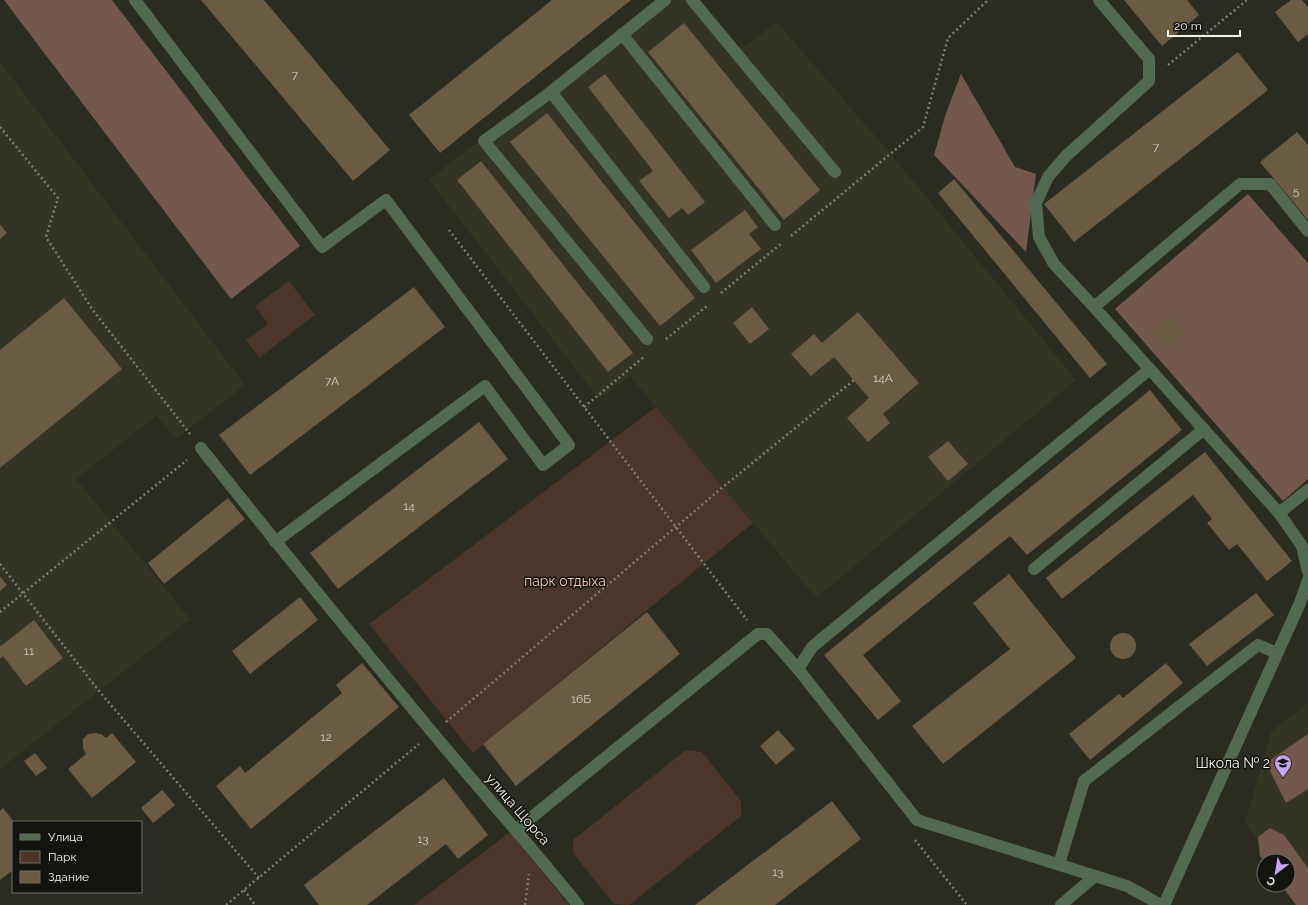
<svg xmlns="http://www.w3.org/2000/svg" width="1308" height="905" font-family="Raleway,sans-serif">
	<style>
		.built { fill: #333423 }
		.green { fill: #4c352b }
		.forest { fill: #74584c }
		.building { fill: #6b5b43 }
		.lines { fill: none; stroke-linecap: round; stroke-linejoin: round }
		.path { stroke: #7d7e74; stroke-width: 2.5; stroke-dasharray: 2 3; stroke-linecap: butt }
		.lane { stroke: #526952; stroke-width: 12 }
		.street { stroke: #526952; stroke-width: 12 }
		.labels { text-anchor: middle; stroke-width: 3; stroke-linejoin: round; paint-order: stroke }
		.number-label { font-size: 12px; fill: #d2cec2 }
		.park-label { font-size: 14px; fill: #fec7af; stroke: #13130f }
		.poi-label { font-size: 14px; fill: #f4f5ed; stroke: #13130f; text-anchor: end }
		.street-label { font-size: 14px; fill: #f4f5ed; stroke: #13130f }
	</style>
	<rect width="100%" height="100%" fill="#2b2c21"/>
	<g class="built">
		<polygon points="655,0 700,0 740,50 777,22 900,165 1076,380 816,598 630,376 599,399 429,180"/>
		<polygon points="0,62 245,385 176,439 156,416 76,479 190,619 0,769"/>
		<polygon points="1308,703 1308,905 1288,861 1273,861 1245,823 1271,732"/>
	</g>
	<g class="green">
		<polygon points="289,281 315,315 259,358 246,340 268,324 255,306"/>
		<polygon points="656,407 753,523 473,753 369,624"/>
		<polygon points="686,750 702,752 741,801 741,816 629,905 614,904 573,853 573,840"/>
		<polygon points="510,832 569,905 414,905"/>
	</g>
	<g class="forest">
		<polygon points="4,0 112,0 300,246 231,299"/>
		<polygon points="961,74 1015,167 1036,174 1026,252 934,155 946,113"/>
		<polygon points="1248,194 1308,263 1308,479 1283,501 1115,309"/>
		<polygon points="1308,734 1308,789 1286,803 1266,763"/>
		<polygon points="1270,828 1284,835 1308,868 1308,905 1296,905 1281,885 1288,885 1288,861 1264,861 1260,856 1258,837"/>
	</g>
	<g class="building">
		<polygon points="201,0 264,0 390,150 353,181"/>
		<polygon points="552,0 631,0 440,153 409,115"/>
		<polygon points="1124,0 1187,0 1199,15 1162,46"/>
		<polygon points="1291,0 1302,0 1308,7 1308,34 1298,42 1275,12"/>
		<polygon points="684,23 820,190 784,220 648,52"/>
		<polygon points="1238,52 1268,90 1074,242 1044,204"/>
		<polygon points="605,74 705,202 688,215 682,208 669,218 639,181 653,171 588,87"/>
		<polygon points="547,113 695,298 660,326 510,142"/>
		<polygon points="1297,132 1308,145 1308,220 1260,162"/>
		<polygon points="481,161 633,353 608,372 457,180"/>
		<polygon points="954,179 1107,364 1090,378 938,193"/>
		<polygon points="745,210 758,227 749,234 761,249 716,283 691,250"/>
		<polygon points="0,224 7,233 0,239"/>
		<polygon points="414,287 445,327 250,475 219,435"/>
		<polygon points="64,298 122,369 0,468 0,350"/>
		<polygon points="752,307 769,329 750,344 733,323"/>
		<polygon points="858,312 919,383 883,414 890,423 868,442 847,418 869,398 834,357 811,376 791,354 814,334 822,343"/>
		<polygon points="1171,315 1186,333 1166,350 1151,332"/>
		<polygon points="1150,390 1182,430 1027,555 1010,536 863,655 901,701 878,720 824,655"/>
		<polygon points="479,422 508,459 338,589 310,553"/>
		<polygon points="948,441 968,464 948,481 928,457"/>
		<polygon points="1205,452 1292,561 1267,581 1237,544 1229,550 1207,523 1212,519 1193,495 1062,599 1046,578"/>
		<polygon points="228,498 245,519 164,584 148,563"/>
		<polygon points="1009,574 1076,658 943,764 912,726 1010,649 973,603"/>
		<polygon points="0,576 7,585 0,591"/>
		<polygon points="1256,593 1274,615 1207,666 1189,644"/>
		<polygon points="300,597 318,620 250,674 232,651"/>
		<polygon points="647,612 680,654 516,786 483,744"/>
		<polygon points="34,620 63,658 26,686 3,656 0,659 0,645 1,646"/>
		<circle cx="1123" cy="646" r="13"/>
		<polygon points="362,663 399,707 251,829 216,786 240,766 245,773 342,693 336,685"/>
		<polygon points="1166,663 1183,683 1090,760 1069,734 1119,694 1123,698"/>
		<polygon points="778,730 795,749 776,765 760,746"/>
		<polygon points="95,733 101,734 106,738 112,733 136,762 92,798 68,769 86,754 83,749 83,739 88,734"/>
		<polygon points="35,753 47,768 36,776 24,761"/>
		<polygon points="444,778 488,835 458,859 446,844 367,905 319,905 304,885"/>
		<polygon points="162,790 175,805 153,823 141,808"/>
		<polygon points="832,801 861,839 775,905 695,905"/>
		<polygon points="3,808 14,822 13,870 0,880 0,811"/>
	</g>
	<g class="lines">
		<g class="path">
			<polyline points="1168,65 1247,0"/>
			<polyline points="0,127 58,198 46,237 92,309 190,434"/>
			<polyline points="449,230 747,620"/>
			<polyline points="791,236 923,127 948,38 988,0"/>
			<polyline points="721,293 782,243"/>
			<polyline points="666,339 707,306"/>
			<polyline points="584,407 645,356"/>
			<polyline points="0,564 99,691 259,878"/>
			<polyline points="0,612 187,460"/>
			<polyline points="446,722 723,487 854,380"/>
			<polyline points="915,840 967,905"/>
			<polyline points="244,890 255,905"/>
			<polyline points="226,905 419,744"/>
			<polyline points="525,905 529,874"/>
		</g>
		<g class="lane">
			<polyline points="135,0 322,247 386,200 569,445 543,465 485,386 275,542"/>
			<polyline points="692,0 835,172"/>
			<polyline points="1099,0 1149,59 1149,81 1066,156 1048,177 1036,203 1039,237 1054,264 1094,307 1240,184 1270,184 1308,231"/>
			<polyline points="622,34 775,225"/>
			<polyline points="551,92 704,287"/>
			<polyline points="1094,307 1279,513"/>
			<polyline points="647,339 484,141 551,92 665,0"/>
			<polyline points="1308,490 1279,513 1302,546 1308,572"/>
			<polyline points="1034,569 1204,429"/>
			<polyline points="798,669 812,647 1150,369"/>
			<polyline points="516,830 758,634 767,634 798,669 917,820 1095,876"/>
			<polyline points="1059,864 1084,781 1258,645 1277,653"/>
			<polyline points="1061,905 1095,876 1127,886 1161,905"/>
			<polyline points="1164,905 1300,603 1308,580"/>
		</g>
		<path class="street" d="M 201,448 C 277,544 354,638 432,732 C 480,790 531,846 578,905"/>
	</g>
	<defs>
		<g id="school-pin" transform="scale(0.9)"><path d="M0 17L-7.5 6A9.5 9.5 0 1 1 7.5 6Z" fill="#c8a6ef" stroke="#13130f"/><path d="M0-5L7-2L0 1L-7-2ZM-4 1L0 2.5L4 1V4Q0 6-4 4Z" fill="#111"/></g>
	</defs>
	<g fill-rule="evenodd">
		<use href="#school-pin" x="1283" y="763"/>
	</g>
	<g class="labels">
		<g class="number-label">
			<text x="295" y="79">7</text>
			<text x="1156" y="151">7</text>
			<text x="1296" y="195">5</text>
			<text x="883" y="382">14А</text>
			<text x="332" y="385">7А</text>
			<text x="409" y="510">14</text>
			<text x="29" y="655">11</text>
			<text x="581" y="703">16Б</text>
			<text x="326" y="741">12</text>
			<text x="423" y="843">13</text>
			<text x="778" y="876">13</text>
		</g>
		<g class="park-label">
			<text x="565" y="586">парк отдыха</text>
		</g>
		<g class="poi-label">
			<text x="1270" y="768">Школа № 2</text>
		</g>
		<g class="street-label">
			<text transform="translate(518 809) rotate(49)" y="5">улица Щорса</text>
		</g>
	</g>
	<rect x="12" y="821" width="130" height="72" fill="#13130f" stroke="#6d6d68"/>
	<rect x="20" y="834" width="20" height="6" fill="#526952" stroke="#6d6d68"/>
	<text x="48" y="841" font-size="12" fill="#f4f5ed">Улица</text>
	<rect x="20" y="851" width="20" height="12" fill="#4c352b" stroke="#6d6d68"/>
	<text x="48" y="861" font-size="12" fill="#f4f5ed">Парк</text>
	<rect x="20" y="871" width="20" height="12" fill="#6b5b43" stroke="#6d6d68"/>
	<text x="48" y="881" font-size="12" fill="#f4f5ed">Здание</text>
	<g transform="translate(1276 873) rotate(211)"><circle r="19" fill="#13130f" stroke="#6d6d68"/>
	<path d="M0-3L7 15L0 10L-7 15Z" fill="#c8a6ef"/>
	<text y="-6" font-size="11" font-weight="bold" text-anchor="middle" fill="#f4f5ed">С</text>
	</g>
	<path d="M1168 30v6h72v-6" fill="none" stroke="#f4f5ed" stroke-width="2"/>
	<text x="1174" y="30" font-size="12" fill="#f4f5ed" stroke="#13130f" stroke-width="3" paint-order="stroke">20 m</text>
</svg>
